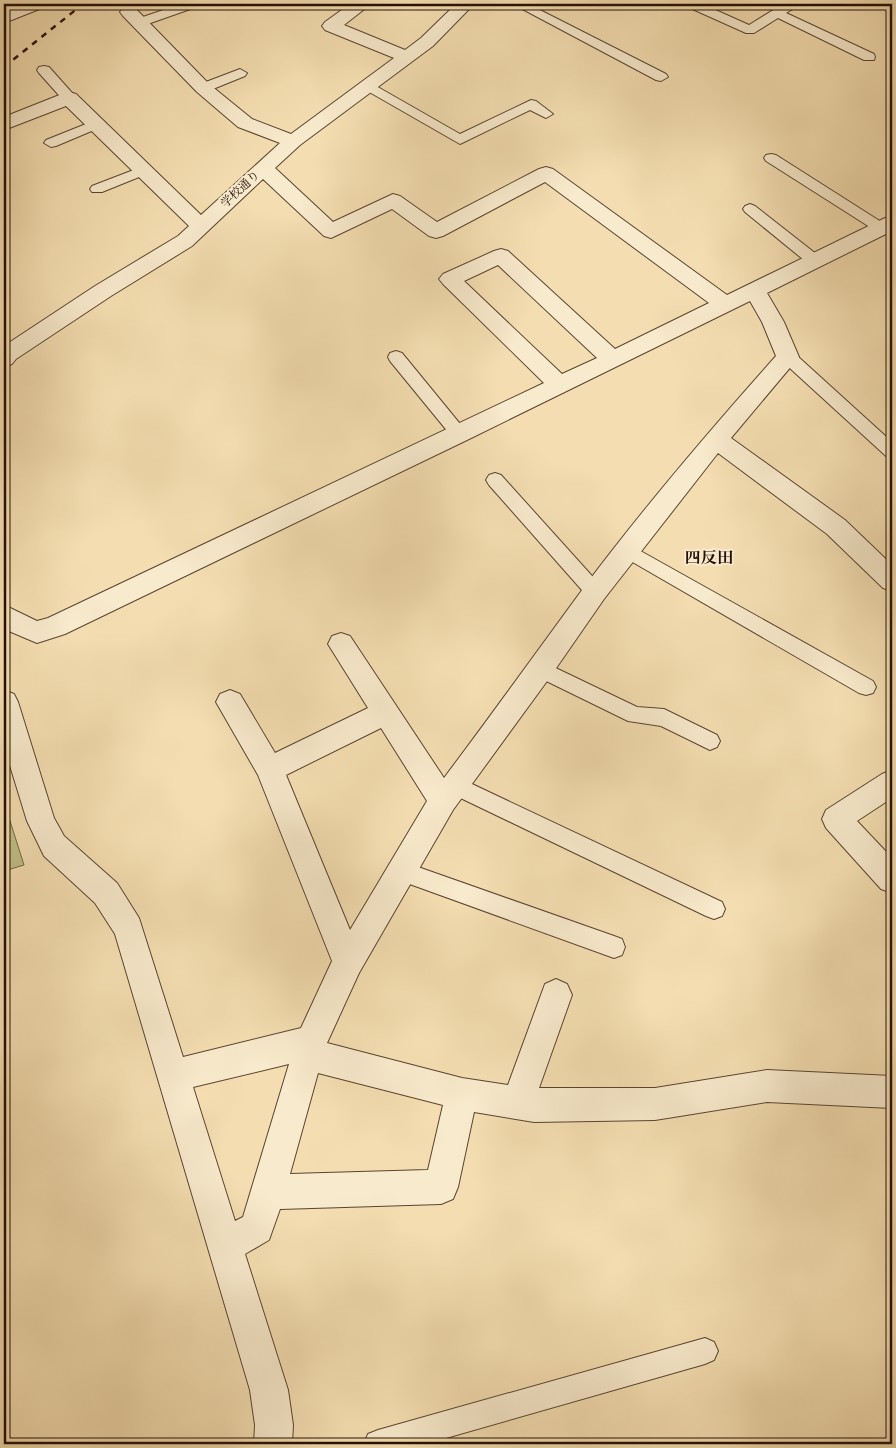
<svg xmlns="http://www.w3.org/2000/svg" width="896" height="1448" font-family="'IM FELL English','Noto Serif JP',serif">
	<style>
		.green { fill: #c0c088; stroke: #726848 }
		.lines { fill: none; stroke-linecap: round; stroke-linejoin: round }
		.lane-casing { stroke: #594432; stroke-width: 2 }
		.street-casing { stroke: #594432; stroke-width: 2 }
		.lane { fill: #f8eacc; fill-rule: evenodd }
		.street { fill: #f8eacc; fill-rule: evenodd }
		.rail { stroke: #251008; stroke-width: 2.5; stroke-dasharray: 6 6; stroke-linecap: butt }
		.labels { text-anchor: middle; stroke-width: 4; stroke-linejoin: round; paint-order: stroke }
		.far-street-label { font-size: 12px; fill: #251008; stroke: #f8eacc }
		.neighbourhood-label { font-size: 16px; font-weight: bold; fill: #251008; stroke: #f8eacc }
	</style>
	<rect width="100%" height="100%" fill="#f4deb1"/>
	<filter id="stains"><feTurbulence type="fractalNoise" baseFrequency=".004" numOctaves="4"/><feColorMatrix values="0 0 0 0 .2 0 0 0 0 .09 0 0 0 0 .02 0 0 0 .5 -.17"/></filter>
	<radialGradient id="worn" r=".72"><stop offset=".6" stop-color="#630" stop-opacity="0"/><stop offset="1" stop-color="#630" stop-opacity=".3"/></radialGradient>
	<polygon class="green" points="4,802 24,865 4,871"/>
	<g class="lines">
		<g class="lane-casing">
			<g id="lane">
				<polygon points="181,4 198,4 196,7 142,26 134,26 132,23 134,20"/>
				<polygon points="513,4 528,4 666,74 668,77 661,81 656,80"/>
				<polygon points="686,4 702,4 749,25 783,4 795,4 794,8 786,13 874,54 875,57 874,60 864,60 778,18 754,33 746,33 688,7"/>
				<polygon points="44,66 49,67 74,95 76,98 74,101 64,101 39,73 37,70 39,67"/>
				<polygon points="240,69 247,73 245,76 208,91 203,92 196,88 198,85"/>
				<polygon points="369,82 460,134 531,100 536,101 553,114 546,118 530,110 460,144 364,89 362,86"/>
				<polygon points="96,120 101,121 103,124 101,127 56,146 51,147 44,143 46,140"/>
				<polygon points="771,154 776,155 886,225 888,228 886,231 876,231 766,161 764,158 766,155"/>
				<polygon points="144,166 149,167 151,170 149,173 102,192 92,192 90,189 92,186"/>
				<polygon points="750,204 755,206 820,257 823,261 820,265 810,265 745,212 743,209 745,206"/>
				<polygon points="396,351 402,353 465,430 467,434 465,438 459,440 453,438 390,361 388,357 390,353"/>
				<polygon points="788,351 794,353 892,442 892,458 886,456 782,361 780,357 782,353"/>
				<polygon points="495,473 501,475 602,587 604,592 602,597 595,600 588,597 489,485 486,480 489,475"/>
				<polygon points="628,544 873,681 876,687 873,693 866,695 859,693 622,556 619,551 622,546"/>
				<polygon points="541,661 637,707 664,709 717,735 720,741 717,747 710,750 661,726 628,721 534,675 531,669 534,663"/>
				<polygon points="455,776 722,902 725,909 722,916 714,919 706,916 448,792 445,785 448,778"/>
				<polygon points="401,861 614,936 622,939 625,947 622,955 614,958 393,878 390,871 393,864"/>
				<polygon points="705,1338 714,1342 718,1351 714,1360 705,1364 425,1444 364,1444 368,1434 378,1430"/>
			</g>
		</g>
		<g class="street-casing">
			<g id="street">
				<polygon points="22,4 45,4 42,8 4,23 4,12"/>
				<path d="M 350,4 L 366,4 L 367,7 L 344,25 L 405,50 L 421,38 L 456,4 L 474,4 L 433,46 L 300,145 L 275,168 L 333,222 L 393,194 L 400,196 L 437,222 L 539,169 L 546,167 L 553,169 L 727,295 L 885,218 L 892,217 L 892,231 L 767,293 L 784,322 L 799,357 L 731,438 L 845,520 L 892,565 L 892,591 L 883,588 L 827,534 L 718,453 L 604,599 L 550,677 L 453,810 L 359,973 L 327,1043 L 462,1078 L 508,1085 L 545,984 L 556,979 L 567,984 L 572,995 L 539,1088 L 655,1088 L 767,1070 L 892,1076 L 892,1108 L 767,1102 L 655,1120 L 534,1122 L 474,1112 L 458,1187 L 453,1199 L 441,1204 L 280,1209 L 269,1240 L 245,1254 L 288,1390 L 293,1425 L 292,1444 L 254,1444 L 255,1425 L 250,1390 L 115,934 L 95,903 L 44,856 L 27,821 L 4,746 L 4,690 L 14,694 L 18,702 L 54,818 L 64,836 L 117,883 L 139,918 L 183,1057 L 301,1028 L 332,961 L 258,775 L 216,702 L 220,694 L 230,690 L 240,694 L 275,753 L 368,708 L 328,644 L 332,636 L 341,633 L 350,636 L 444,778 C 492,714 538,650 585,586 C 645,506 710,430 776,356 L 762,322 L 750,301 L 467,440 L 65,634 L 37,643 L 4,629 L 4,605 L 37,621 L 48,618 L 544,383 L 443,284 L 439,279 L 443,274 L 494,251 L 501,249 L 508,251 L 615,349 L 709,303 L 545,182 L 443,236 L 436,238 L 429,236 L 392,209 L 331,238 L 324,236 L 263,179 L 192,246 L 111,296 L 16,359 L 12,364 L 4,367 L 4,346 L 95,286 L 178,236 L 189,226 L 66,106 L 4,130 L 4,117 L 62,94 L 69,92 L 76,94 L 201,215 L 280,143 L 238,127 L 197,92 L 123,16 L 120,12 L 123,8 L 129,7 L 135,8 L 209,84 L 252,119 L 291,134 L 394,58 L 325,30 L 322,26 L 325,22 ZM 498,265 L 597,358 L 562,374 L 464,281 ZM 381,728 L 427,801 L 350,930 L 286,775 ZM 289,1064 L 243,1217 L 235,1221 L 193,1087 ZM 318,1073 L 443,1105 L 428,1170 L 290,1174 Z"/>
				<polygon points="892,770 892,798 857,821 892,858 892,893 881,889 826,828 822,819 826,810 882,774"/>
			</g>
		</g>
		<use href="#lane" class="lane"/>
		<use href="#street" class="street"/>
		<polyline class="rail" points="4,67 83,4"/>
	</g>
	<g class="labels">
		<g class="far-street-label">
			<text transform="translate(240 189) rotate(-43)" y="4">学校通り</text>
		</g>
		<g class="neighbourhood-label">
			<text x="709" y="563">四反田</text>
		</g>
	</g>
	<rect width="896" height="1448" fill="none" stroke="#f4deb1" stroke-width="20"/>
	<rect x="5" y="5" width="886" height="1438" fill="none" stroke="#251008" stroke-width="2.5"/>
	<rect x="10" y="10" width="876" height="1428" fill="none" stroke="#251008"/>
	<rect width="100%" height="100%" filter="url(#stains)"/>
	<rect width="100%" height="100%" fill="url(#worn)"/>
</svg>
